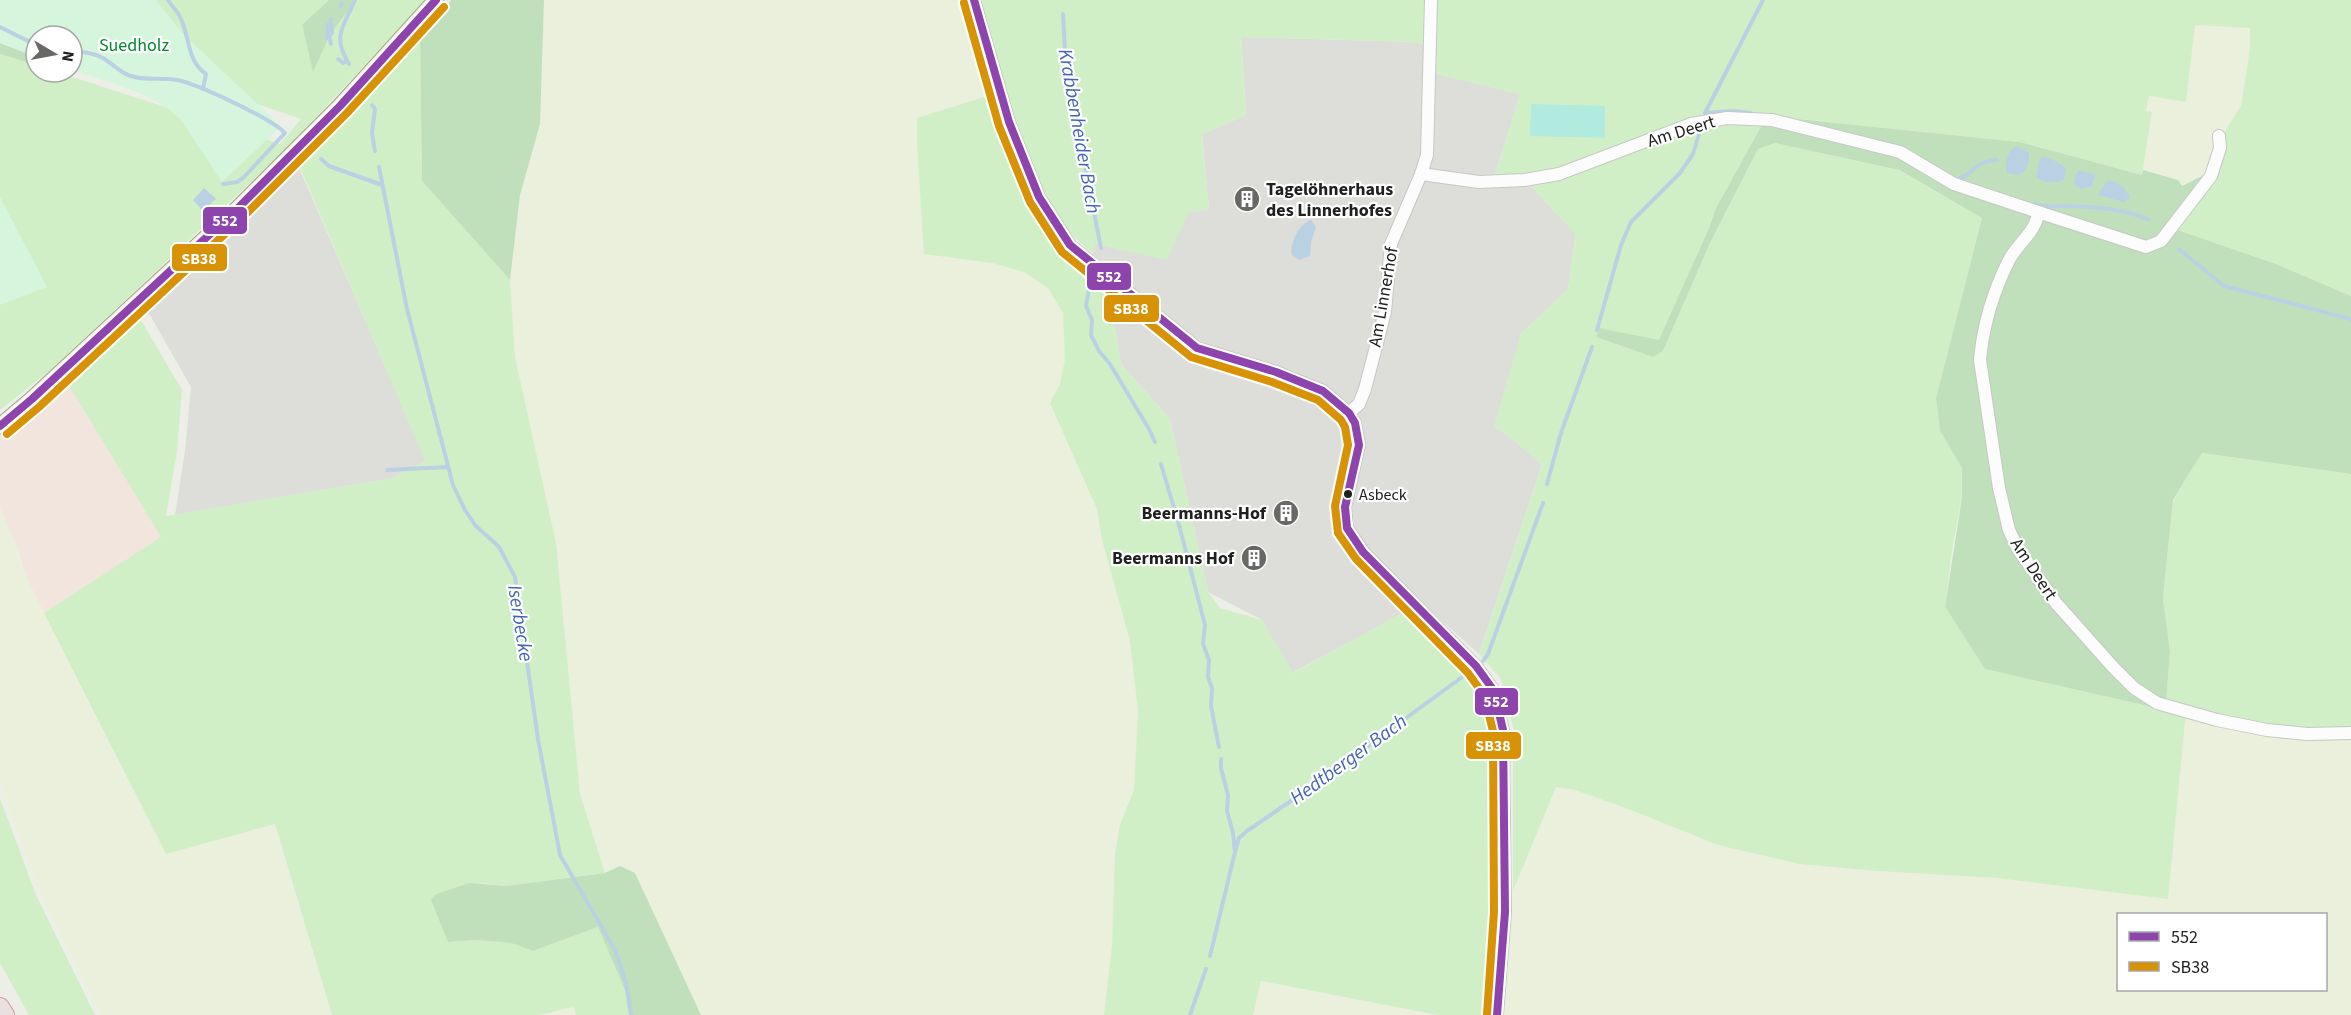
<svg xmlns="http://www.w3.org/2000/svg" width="2351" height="1015" font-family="'Source Sans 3',sans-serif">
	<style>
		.residential { fill: #ddddda }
		.commercial { fill: #f1e5dd }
		.farmland { fill: #eaf0db; fill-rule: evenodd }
		.grass { fill: #d1efc6 }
		.forest { fill: #c0e0bc }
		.park { fill: #d5f6dd }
		.pitch { fill: #b1eadf }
		.water { fill: #bad1e4 }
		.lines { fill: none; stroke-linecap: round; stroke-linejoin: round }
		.stream { stroke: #bad1e4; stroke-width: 4 }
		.minor-casing { stroke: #c7c7c5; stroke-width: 14 }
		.major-casing { stroke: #a5a285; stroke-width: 17 }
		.highway-casing { stroke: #c69ea0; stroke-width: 20 }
		.minor { stroke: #fcfcfc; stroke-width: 12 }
		.major { stroke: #f1f0e6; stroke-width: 15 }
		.highway { stroke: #ebe0df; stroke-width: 18 }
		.bus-1-casing { stroke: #fff; stroke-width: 12 }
		.bus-2-casing { stroke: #fff; stroke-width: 12 }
		.bus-1 { stroke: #8e44ad; stroke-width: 8 }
		.bus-2 { stroke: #d79205; stroke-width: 8 }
		.bus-dot { fill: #202020; stroke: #fff; stroke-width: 2 }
		.labels { text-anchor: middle; stroke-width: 4.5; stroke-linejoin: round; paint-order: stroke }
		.bus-label { font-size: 16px; fill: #202020; stroke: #fff; text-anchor: start }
		.park-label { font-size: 18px; fill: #03892e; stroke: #fff }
		.street-label { font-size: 18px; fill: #202020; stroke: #fff }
		.poi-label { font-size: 18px; font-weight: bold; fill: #202020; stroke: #fff; text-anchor: end }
		.water-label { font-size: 20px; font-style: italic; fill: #4463b8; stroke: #fff }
		.line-badge { stroke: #fff; stroke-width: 2 }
		.badge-label { font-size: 16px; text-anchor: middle; font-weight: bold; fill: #fff }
	</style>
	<rect width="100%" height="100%" fill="#eeeee9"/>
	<g class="residential">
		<polygon points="1241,37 1415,42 1434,48 1434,73 1520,94 1494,178 1527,182 1576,234 1568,289 1494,426 1519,444 1542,465 1479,654 1422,603 1292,673 1262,620 1208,592 1170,419 1121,364 1110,303 1117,295 1160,312 1093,254 1095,244 1189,212 1209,209 1202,134 1246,115"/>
		<polygon points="298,165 426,461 393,478 175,515 185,451 191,387 146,308"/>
	</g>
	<polygon class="commercial" points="68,384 161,537 44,613 26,577 19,552 0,508 0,439"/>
	<g class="farmland">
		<polygon points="544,0 969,0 993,93 917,118 924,254 991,263 1024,272 1048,288 1064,313 1065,359 1060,384 1050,403 1097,509 1102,540 1130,641 1138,711 1134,790 1120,824 1112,946 1104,1015 701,1015 677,968 620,866 605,873 580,794 555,541 515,357 510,280 520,195 540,124"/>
		<polygon points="2195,24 2251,28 2250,48 2241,106 2223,134 2204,175 2182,186 2178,180 2143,170 2152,113 2146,111 2149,95 2186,102"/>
		<polygon points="0,507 19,552 26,577 166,853 274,825 332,1015 101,1015 42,898 4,796 0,777"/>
		<path d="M 2186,711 L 2351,735 L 2351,1015 L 1500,1015 L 1513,892 L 1556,787 L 1573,789 L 1631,810 L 1718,845 L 1799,864 L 1876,872 L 1997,878 L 2168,898 ZM 2118,914 L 2326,914 L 2326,990 L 2118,990 Z"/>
		<polygon points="1261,982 1437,1015 1253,1015"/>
		<polygon points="574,1007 576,1015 540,1015"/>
	</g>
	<g class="grass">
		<polygon points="0,0 329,0 302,26 313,71 331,33 357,0 426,0 286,149 53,368 0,410 0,54 36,65 36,72 57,72 280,144 301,119 72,41 72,36"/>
		<polygon points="979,0 1426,0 1425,46 1415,42 1241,37 1246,115 1202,134 1209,209 1189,212 1167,260 1095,244 1093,254 1063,227 1046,201 1012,117"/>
		<polygon points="1434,0 2351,0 2351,296 2276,264 2175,229 2223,158 2223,134 2241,106 2250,48 2250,28 2195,25 2186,102 2149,96 2146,111 2152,112 2142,175 2020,142 1780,117 1721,116 1560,172 1494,178 1520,94 1434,73"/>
		<polygon points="420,37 422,181 510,280 515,357 556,543 580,794 605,873 506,886 482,883 436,894 449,942 477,940 511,943 533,951 598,927 626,993 630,1015 576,1015 574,1007 538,1015 332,1015 275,824 166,854 44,613 161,537 68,384 138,315 182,390 177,452 166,516 393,478 425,461 299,165"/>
		<polygon points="993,94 1030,198 1062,244 1117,295 1110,303 1121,364 1170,419 1208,592 1220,608 1262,620 1293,673 1413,607 1445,638 1485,686 1493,707 1503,806 1501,892 1491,1015 1438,1015 1261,981 1253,1015 1104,1015 1112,946 1115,855 1120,824 1134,790 1138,711 1130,641 1102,540 1097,509 1050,403 1060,384 1065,359 1063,313 1048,288 1024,272 992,263 924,254 917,145 917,118"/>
		<polygon points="1763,123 1716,208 1709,228 1660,341 1599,328 1596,337 1653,357 1663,351 1710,243 1758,149 1775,143 1898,170 1982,218 1936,398 1940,431 1962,468 1962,496 1952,551 1945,607 1985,669 2161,709 2166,702 2170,651 2163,598 2173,501 2202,453 2351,474 2351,732 2307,732 2186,711 2168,899 1997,878 1877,871 1799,864 1718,845 1631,810 1575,790 1556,787 1513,891 1513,728 1501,679 1479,654 1542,465 1519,444 1494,426 1521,333 1568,289 1576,235 1527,182 1705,124"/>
		<polygon points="0,798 36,895 95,1015 29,1015 0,963"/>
	</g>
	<g class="forest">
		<polygon points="329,0 357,0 331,33 313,72 302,25"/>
		<polygon points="451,0 544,0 540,124 520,195 510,280 422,181 420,37"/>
		<polygon points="0,16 36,36 36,65 0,54"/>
		<polygon points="1788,118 2020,142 2142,175 2143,170 2178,180 2182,186 2204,175 2207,178 2175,229 2276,264 2351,296 2351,474 2202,453 2173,500 2163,598 2170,651 2166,703 2161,709 1985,669 1945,607 1962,497 1962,468 1940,431 1936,398 1982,218 1899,170 1775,143 1758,149 1710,243 1663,351 1653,357 1596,337 1599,328 1659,340 1709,228 1716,208 1763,123"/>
		<polygon points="620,866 635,873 701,1015 630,1015 626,993 598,927 533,951 511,943 477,940 448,942 431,900 436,894 470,883 506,886 605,873"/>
	</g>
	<g class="park">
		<path d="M 0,0 L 156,0 L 182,33 L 281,126 L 222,182 L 181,120 C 154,92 108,83 72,70 L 72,36 L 36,36 L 36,57 L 0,43 Z"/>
		<polygon points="0,197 47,287 0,305"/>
	</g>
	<polygon class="pitch" points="1531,104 1605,106 1605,138 1530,136"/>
	<g class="water">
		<polygon points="330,22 334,24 334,33 330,40 325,40 326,23"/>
		<path d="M 2016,146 L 2029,152 C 2030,169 2023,180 2006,172 C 2005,161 2007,152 2016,146 Z"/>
		<path d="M 2042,157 C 2050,157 2060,163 2066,169 L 2064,180 C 2056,184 2042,183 2036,177 L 2039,161 Z"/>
		<polygon points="2079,170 2096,175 2091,187 2081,189 2074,184 2076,173"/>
		<polygon points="2113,181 2124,187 2130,198 2124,202 2098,195 2106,182"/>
		<polygon points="204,188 216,199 203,211 193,200"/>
		<path d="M 1311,220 L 1316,227 L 1311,242 L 1310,256 L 1299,260 L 1292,255 C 1289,245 1299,223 1311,220 Z"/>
	</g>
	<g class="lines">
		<g class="stream">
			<path d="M 168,0 C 171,5 176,10 179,15 C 191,36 185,59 206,74 L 203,89"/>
			<polyline points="341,7 342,3"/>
			<polyline points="1063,14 1066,69 1101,248"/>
			<polyline points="330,22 331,19"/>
			<polyline points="0,27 36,45"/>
			<polyline points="330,40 331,44"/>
			<path d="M 72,51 C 83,52 94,53 103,58 C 113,64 120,73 131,76 C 145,81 162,77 177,80 C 198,84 270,118 285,133 L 243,178 L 237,182 L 223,184"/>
			<polyline points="338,59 343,63 347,61"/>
			<path d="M 349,64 C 331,36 345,24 355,0"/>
			<polyline points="372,105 375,109 372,133 375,151"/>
			<polyline points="1751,113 1733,111 1705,113 1763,0"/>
			<polyline points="321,159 329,166 382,185"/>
			<polyline points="379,167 407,309 453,485 465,510 475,525 499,547 515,577 538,739 560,855 615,950 626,983 631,1015"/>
			<path d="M 1954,180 C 1975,176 1970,162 1997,160"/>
			<path d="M 2033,204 C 2048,208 2051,206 2065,206 C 2093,207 2124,208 2149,220"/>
			<polyline points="2179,249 2224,286 2351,319"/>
			<polyline points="1091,277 1086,306 1092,320 1091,335 1099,351 1110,364 1149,429 1155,442"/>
			<polyline points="1597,330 1621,245 1631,222 1680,173 1693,154 1700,131"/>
			<polyline points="1161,464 1179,525 1205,625 1203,644 1209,660 1208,677 1212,688 1211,706 1219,747"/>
			<polyline points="387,470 448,467"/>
			<polyline points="1547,484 1561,433 1592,347"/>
			<polyline points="1483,661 1488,654 1543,503"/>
			<polyline points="1235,852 1239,838 1247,831 1320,781 1469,672"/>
			<polyline points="1210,956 1235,852 1233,833 1227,811 1228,795 1221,768 1221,759"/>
			<polyline points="1190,1015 1206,969"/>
		</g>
		<g class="minor-casing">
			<g id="minor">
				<polyline points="974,0 1009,122 1039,197 1070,245 1197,348 1276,372 1323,391 1349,413 1355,423 1359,445 1345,507 1347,528 1363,552 1476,666 1494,691 1503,730 1505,912 1497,1015"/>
				<path d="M 1421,174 L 1479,182 L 1524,180 L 1559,174 L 1691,124 L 1727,118 L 1772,120 L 1900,152 L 1954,184 L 2038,212 C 2037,231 2018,243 2009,260 C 1994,290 1983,326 1980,360 L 1999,488 L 2009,530 L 2018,549 L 2056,603 L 2113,667 L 2134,688 L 2157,703 L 2217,720 L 2267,730 L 2307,734 L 2351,733"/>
				<polyline points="2038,212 2146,247 2161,241 2211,176 2220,148 2219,136"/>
				<polyline points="1349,413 1359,404 1365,389 1385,312 1391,244 1421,174 1427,155 1431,0"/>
			</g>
		</g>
		<g class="major-casing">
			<polyline id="major" points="0,426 32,399 236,210 340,106 436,0"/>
		</g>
		<g class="highway-casing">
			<polyline id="highway" points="0,1007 5,1015"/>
		</g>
		<use href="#minor" class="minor"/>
		<use href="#major" class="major"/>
		<use href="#highway" class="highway"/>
		<g class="bus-1-casing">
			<g id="bus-1">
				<polyline points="974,0 1009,122 1039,197 1070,245 1197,348 1276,372 1323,391 1349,413 1355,423 1359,445 1345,507 1347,528 1363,552 1476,666 1494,691 1503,730 1505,912 1497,1015"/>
				<polyline points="0,426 32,399 236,210 340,106 436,0"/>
			</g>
		</g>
		<g class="bus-2-casing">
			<g id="bus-2">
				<polyline points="964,3 999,126 1030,202 1062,252 1191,357 1272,382 1318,400 1341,420 1345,427 1348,445 1335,506 1338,533 1356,559 1468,673 1484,695 1493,731 1494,912 1487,1014"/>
				<polyline points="7,434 39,407 243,217 347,113 444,7"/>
			</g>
		</g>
		<use href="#bus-1" class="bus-1"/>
		<use href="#bus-2" class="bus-2"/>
	</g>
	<defs>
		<g id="building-disc" transform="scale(1.35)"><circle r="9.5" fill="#686866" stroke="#fff"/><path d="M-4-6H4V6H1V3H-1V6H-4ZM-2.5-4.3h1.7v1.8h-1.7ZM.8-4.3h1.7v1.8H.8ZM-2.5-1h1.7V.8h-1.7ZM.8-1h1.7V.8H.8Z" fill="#fff"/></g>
	</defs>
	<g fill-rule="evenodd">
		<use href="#building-disc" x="1247" y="199"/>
		<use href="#building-disc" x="1286" y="513"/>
		<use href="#building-disc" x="1254" y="558"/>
	</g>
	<circle class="bus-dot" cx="1348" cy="494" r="5"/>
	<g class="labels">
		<g class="bus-label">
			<text x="1359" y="500">Asbeck</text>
		</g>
		<g class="park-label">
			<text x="134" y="51">Suedholz</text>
		</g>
		<g class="street-label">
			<text transform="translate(1681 131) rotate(-17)" y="6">Am Deert</text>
			<text transform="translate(1383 297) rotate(-80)" y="6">Am Linnerhof</text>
			<text transform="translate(2034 569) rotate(57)" y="6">Am Deert</text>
		</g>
		<g class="poi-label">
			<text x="1266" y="195" text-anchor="start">Tagelöhnerhaus<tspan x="1266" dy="21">des Linnerhofes</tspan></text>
			<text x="1266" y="519">Beermanns-Hof</text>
			<text x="1234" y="564">Beermanns Hof</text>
		</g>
		<g class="water-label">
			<text transform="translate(1080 131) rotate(80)" y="7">Krabbenheider Bach</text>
			<text transform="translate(521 623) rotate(81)" y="7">Iserbecke</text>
			<text transform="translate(1348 759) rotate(-36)" y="7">Hedtberger Bach</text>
		</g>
	</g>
	<g class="line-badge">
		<rect x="202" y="206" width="46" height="29" rx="6" fill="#8e44ad"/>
		<rect x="171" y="243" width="57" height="29" rx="6" fill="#d79205"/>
		<rect x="1086" y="262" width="46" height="29" rx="6" fill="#8e44ad"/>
		<rect x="1103" y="294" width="57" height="29" rx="6" fill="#d79205"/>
		<rect x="1474" y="687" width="45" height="29" rx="6" fill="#8e44ad"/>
		<rect x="1465" y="731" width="57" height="29" rx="6" fill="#d79205"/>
	</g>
	<g class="badge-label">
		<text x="225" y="226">552</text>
		<text x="199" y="264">SB38</text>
		<text x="1109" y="282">552</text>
		<text x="1131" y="314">SB38</text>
		<text x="1496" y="707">552</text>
		<text x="1493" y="751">SB38</text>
	</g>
	<rect x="2117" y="913" width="210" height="78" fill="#ffffff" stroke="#a6a6a6" stroke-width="1.5"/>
	<rect x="2129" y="932" width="30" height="9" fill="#8e44ad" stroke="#a6a6a6" stroke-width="1.5"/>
	<text x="2171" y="943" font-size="18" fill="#202020">552</text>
	<rect x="2129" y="962" width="30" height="9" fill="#d79205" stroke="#a6a6a6" stroke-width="1.5"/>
	<text x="2171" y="973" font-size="18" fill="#202020">SB38</text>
	<g transform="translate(54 54) rotate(100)"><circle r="28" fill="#ffffff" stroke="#a6a6a6" stroke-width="1.5"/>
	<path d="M0-4.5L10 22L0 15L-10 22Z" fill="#686866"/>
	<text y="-9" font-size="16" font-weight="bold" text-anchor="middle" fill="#202020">N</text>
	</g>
</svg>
